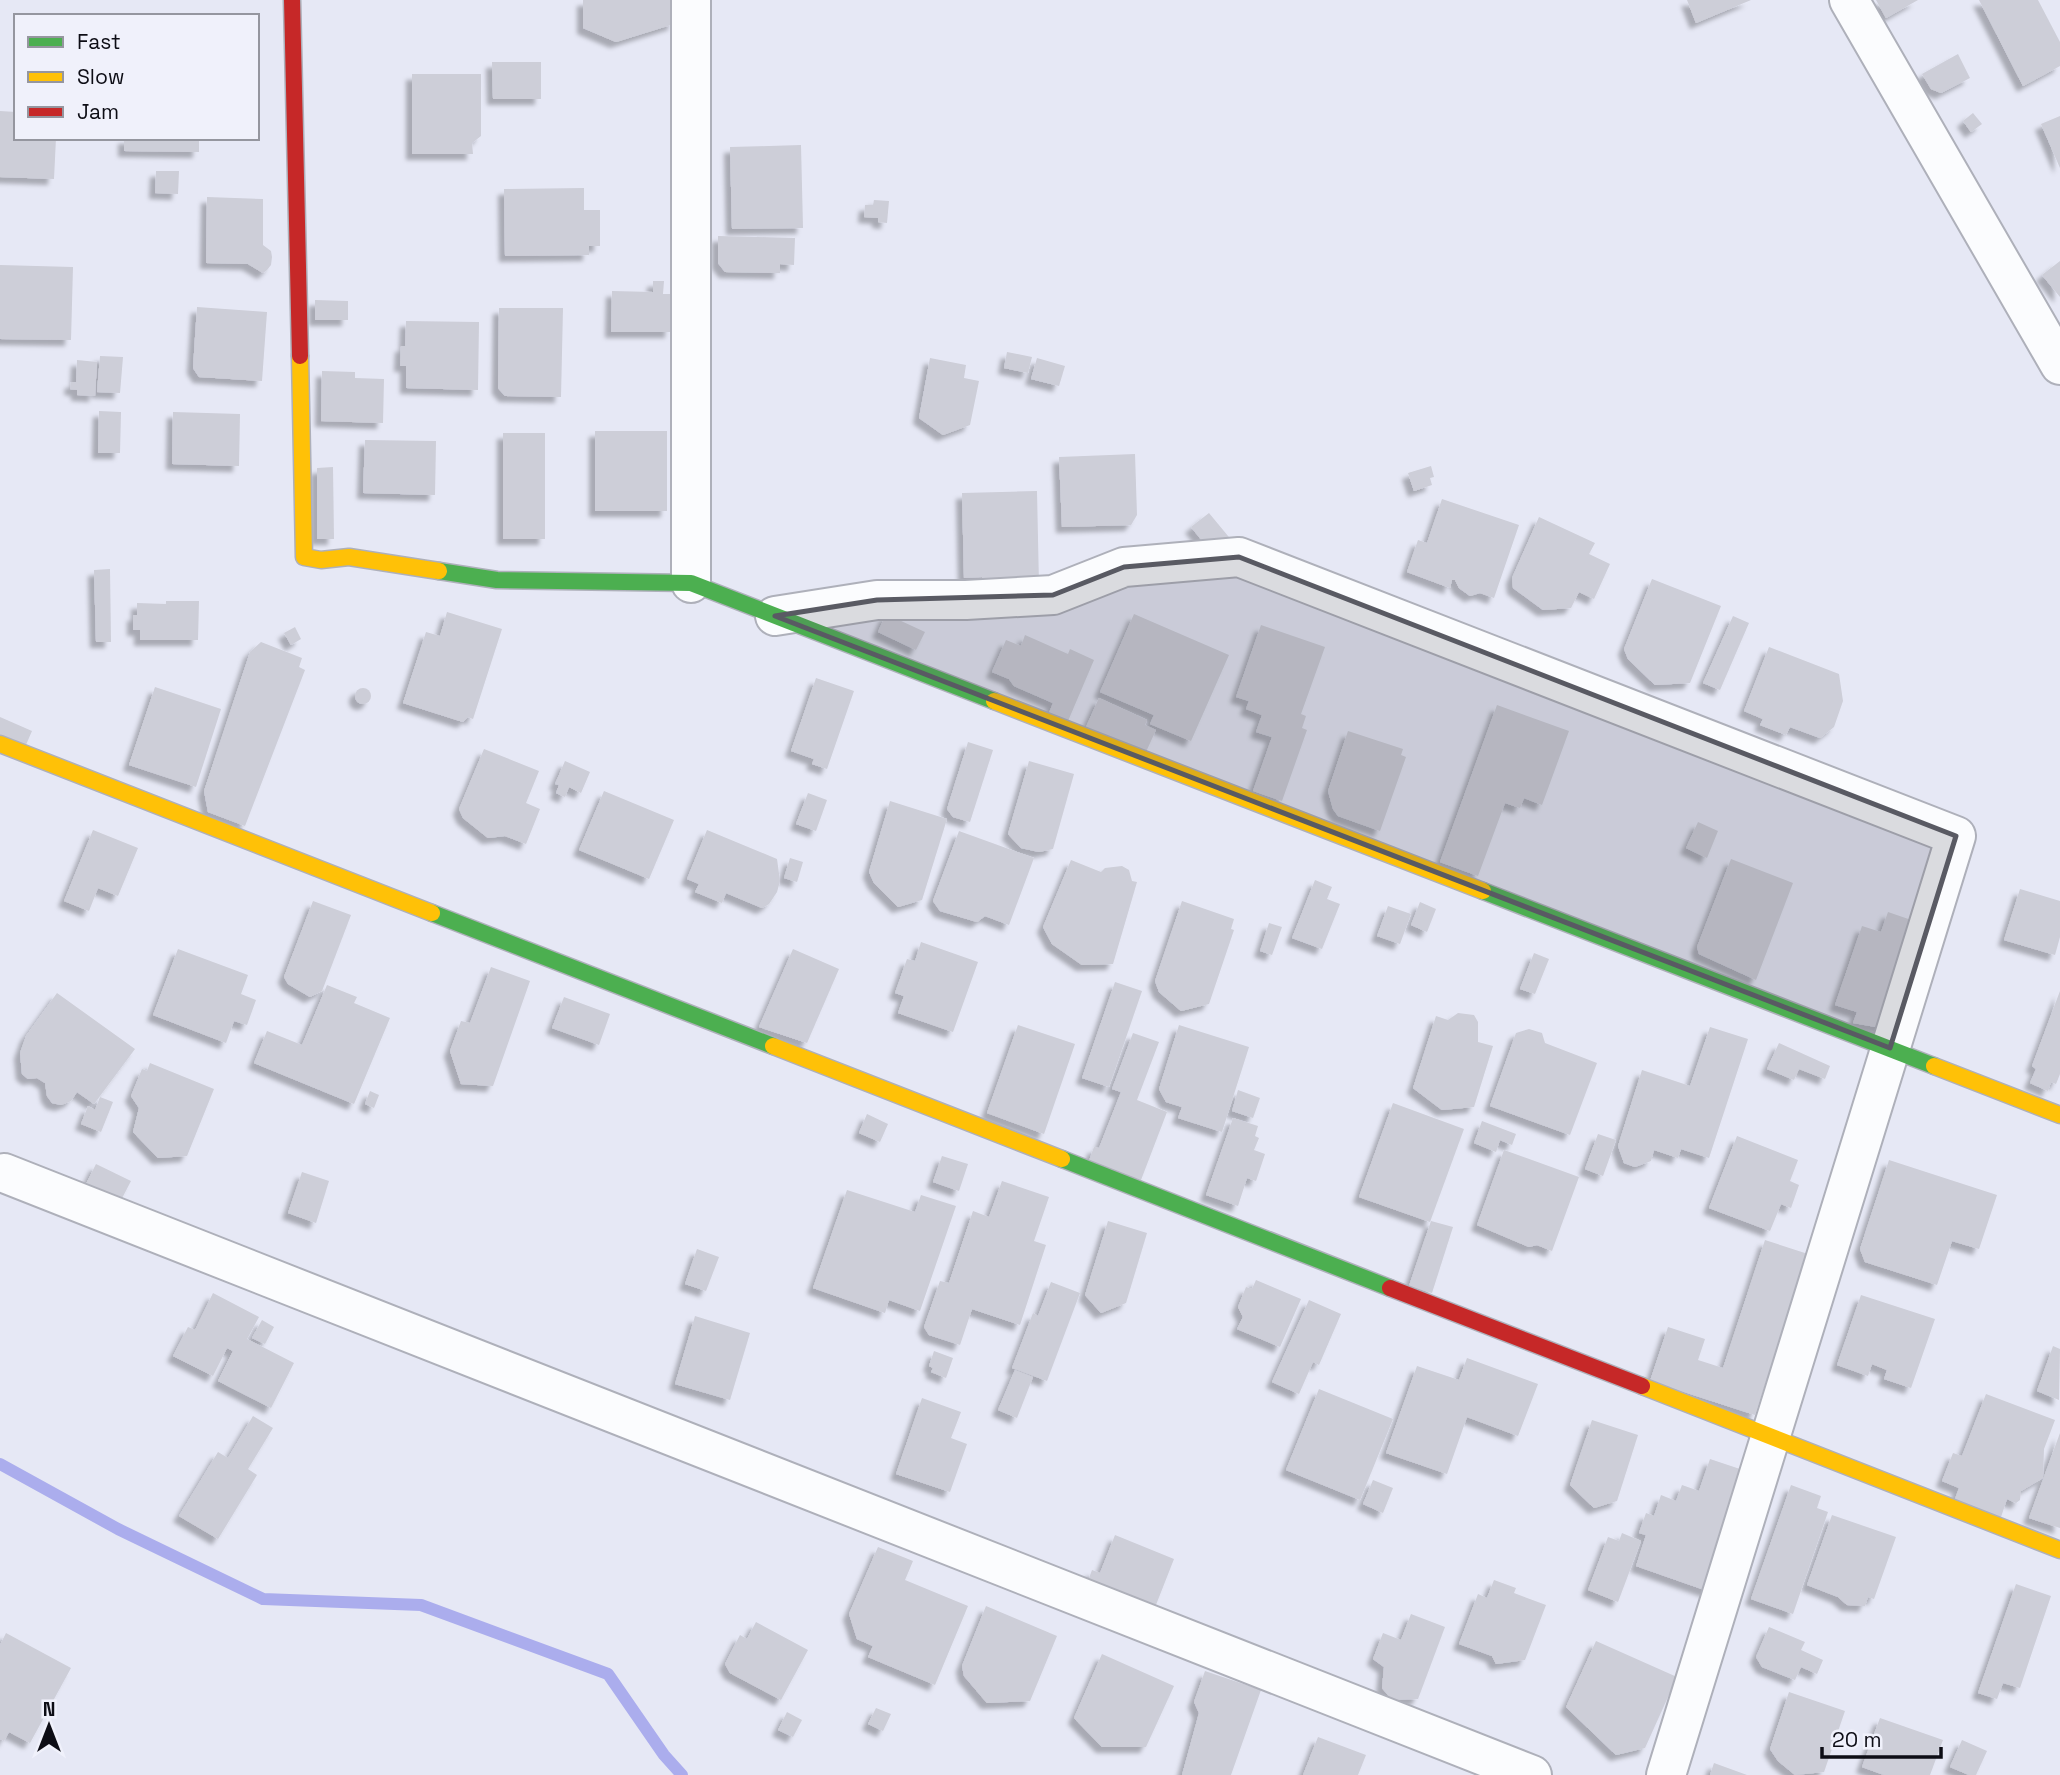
<svg xmlns="http://www.w3.org/2000/svg" width="2060" height="1775" font-family="'Space Grotesk',sans-serif">
	<style>
		.lines { fill: none; stroke-linecap: round; stroke-linejoin: round }
		.stream { stroke: #abaded; stroke-width: 12 }
		.building { fill: #cdced8; filter: url(#shadow) }
		.street-casing { stroke: #aeb0ba; stroke-width: 42 }
		.fast-casing { stroke: #aeb0ba; stroke-width: 19 }
		.slow-casing { stroke: #aeb0ba; stroke-width: 19 }
		.jam-casing { stroke: #aeb0ba; stroke-width: 19 }
		.street { stroke: #fbfcfe; stroke-width: 38 }
		.fast { stroke: #4caf50; stroke-width: 16 }
		.slow { stroke: #ffc107; stroke-width: 16 }
		.jam { stroke: #c62828; stroke-width: 16 }
		.marked { fill: #595a63; fill-opacity: 0.2; stroke: #595a63; stroke-width: 5; stroke-linejoin: round }
	</style>
	<defs>
		<filter id="shadow"><feDropShadow dx="-6" dy="6" stdDeviation="2" flood-color="#0004"/></filter>
	</defs>
	<rect width="100%" height="100%" fill="#e6e8f5"/>
	<g class="lines">
		<polyline class="stream" points="0,1464 118,1529 263,1599 421,1605 608,1674 664,1755 682,1775"/>
	</g>
	<g class="building">
		<polygon points="583,0 674,0 674,24 616,42 583,28"/>
		<polygon points="1687,0 1751,0 1696,23"/>
		<polygon points="1876,0 1918,0 1886,18"/>
		<polygon points="1979,0 2038,0 2060,42 2060,66 2023,86"/>
		<polygon points="1958,54 1970,78 1941,93 1931,89 1922,74"/>
		<polygon points="492,62 541,62 541,99 493,99"/>
		<polygon points="412,74 481,74 481,136 472,143 473,154 412,154"/>
		<polygon points="0,111 16,112 16,138 56,138 54,179 0,177"/>
		<polygon points="1973,113 1982,124 1971,132 1963,121"/>
		<polygon points="2060,116 2060,168 2041,124"/>
		<polygon points="124,138 199,138 199,152 124,151"/>
		<polygon points="801,145 803,228 732,229 730,147"/>
		<polygon points="156,171 179,171 178,194 155,193"/>
		<polygon points="584,188 584,210 600,210 600,246 589,246 589,255 505,256 504,189"/>
		<polygon points="207,197 263,199 263,245 271,251 272,257 271,265 267,270 263,273 248,264 206,263"/>
		<polygon points="874,200 889,201 887,223 878,222 878,218 864,217 865,205 873,205"/>
		<polygon points="718,236 795,238 794,265 780,264 780,273 725,272 718,263"/>
		<polygon points="2060,261 2060,297 2042,275"/>
		<polygon points="0,265 73,267 71,340 0,339"/>
		<polygon points="653,281 664,281 663,294 672,294 671,332 611,332 612,291 653,292"/>
		<polygon points="315,300 348,301 348,320 315,320"/>
		<polygon points="197,307 267,312 262,381 199,377 193,368"/>
		<polygon points="499,308 563,308 561,397 505,396 498,388"/>
		<polygon points="406,321 479,322 478,390 406,388 406,366 400,366 401,346 405,346"/>
		<polygon points="1007,352 1032,357 1028,373 1004,368"/>
		<polygon points="100,356 123,357 120,393 97,392"/>
		<polygon points="930,358 966,365 964,378 979,381 970,425 943,435 919,418"/>
		<polygon points="1037,358 1065,366 1059,386 1031,379"/>
		<polygon points="77,360 97,362 95,396 77,395 77,390 70,389 71,382 76,382"/>
		<polygon points="322,371 355,372 355,378 384,379 383,423 321,421"/>
		<polygon points="99,411 121,412 120,453 98,453"/>
		<polygon points="173,412 240,414 239,466 172,464"/>
		<rect x="595" y="431" width="72" height="80"/>
		<rect x="503" y="433" width="42" height="106"/>
		<polygon points="365,440 436,441 435,495 363,493"/>
		<polygon points="1135,454 1137,515 1131,525 1062,527 1059,457"/>
		<polygon points="1431,466 1434,477 1430,478 1432,485 1414,491 1408,473"/>
		<polygon points="333,467 334,539 317,539 317,468"/>
		<polygon points="1037,491 1039,585 982,586 982,577 964,578 962,493"/>
		<polygon points="1442,499 1519,525 1494,598 1480,593 1470,596 1459,588 1455,580 1452,580 1450,588 1407,572 1418,540 1427,543"/>
		<polygon points="1209,513 1233,542 1215,557 1191,527"/>
		<polygon points="1539,517 1595,543 1589,554 1610,564 1594,599 1579,592 1571,608 1543,610 1513,588 1512,578"/>
		<polygon points="110,569 111,642 96,642 94,570"/>
		<polygon points="1652,579 1721,606 1690,683 1655,685 1628,659 1624,649"/>
		<polygon points="166,601 199,601 198,640 140,640 140,630 133,630 133,615 137,615 137,603 166,604"/>
		<polygon points="447,612 502,629 473,719 468,717 463,722 403,703 426,632 440,636"/>
		<polygon points="886,614 925,632 916,650 878,632"/>
		<polygon points="1134,614 1229,655 1191,741 1150,724 1154,715 1100,692"/>
		<polygon points="1733,616 1749,623 1720,690 1703,683"/>
		<polygon points="1261,625 1325,647 1301,714 1306,716 1302,728 1307,730 1282,801 1253,791 1272,737 1256,732 1262,715 1246,709 1249,701 1236,697"/>
		<polygon points="295,627 301,639 291,645 284,633"/>
		<polygon points="1025,635 1068,654 1070,649 1094,660 1068,721 1049,713 1053,703 1014,686 1009,679 992,672 1006,640 1021,646"/>
		<polygon points="261,642 302,658 299,667 305,670 245,826 208,812 204,791 250,652"/>
		<polygon points="1769,647 1839,674 1843,701 1834,727 1820,738 1790,727 1786,735 1760,725 1763,719 1744,711"/>
		<polygon points="816,678 854,691 827,769 812,764 814,759 791,751"/>
		<polygon points="155,687 221,709 196,787 129,765"/>
		<circle cx="363" cy="696" r="8"/>
		<polygon points="1099,698 1147,720 1145,725 1156,730 1145,754 1086,727"/>
		<polygon points="1497,705 1569,731 1542,805 1524,798 1520,808 1505,803 1478,876 1440,862"/>
		<polygon points="0,717 32,731 25,747 0,735"/>
		<polygon points="1348,731 1403,749 1401,755 1406,757 1380,831 1338,816 1333,809 1328,791"/>
		<polygon points="968,742 993,750 970,822 953,817 947,809"/>
		<polygon points="484,749 539,771 526,803 540,809 526,844 505,836 488,838 463,818 459,809"/>
		<polygon points="565,761 590,772 581,793 569,787 565,797 556,793 559,785 555,784"/>
		<polygon points="1029,761 1074,774 1053,849 1039,852 1021,848 1008,834"/>
		<polygon points="604,791 674,820 649,879 579,850"/>
		<polygon points="808,793 827,800 816,831 796,824"/>
		<polygon points="890,801 947,819 922,900 898,907 874,883 869,872"/>
		<polygon points="1698,822 1718,831 1707,858 1686,848"/>
		<polygon points="93,830 138,848 118,896 98,888 89,911 64,901"/>
		<polygon points="707,830 777,859 780,881 777,892 769,904 762,908 726,893 722,903 695,892 699,884 687,879"/>
		<polygon points="959,831 1034,858 1009,925 985,916 977,922 940,911 933,901"/>
		<polygon points="790,858 803,862 797,882 784,878"/>
		<polygon points="1731,859 1793,883 1756,980 1699,954 1697,947"/>
		<polygon points="1071,860 1101,872 1105,868 1122,866 1129,870 1132,881 1137,882 1113,964 1082,965 1052,944 1043,927"/>
		<polygon points="1315,880 1332,887 1327,899 1340,904 1322,949 1292,938"/>
		<polygon points="2020,889 2060,901 2060,937 2055,955 2004,940"/>
		<polygon points="313,901 351,915 322,991 310,997 288,984 284,977"/>
		<polygon points="1182,901 1234,919 1231,929 1234,930 1209,1004 1181,1011 1159,992 1155,981"/>
		<polygon points="1420,902 1436,909 1427,932 1411,925"/>
		<polygon points="1388,906 1411,914 1400,944 1377,936"/>
		<polygon points="1888,912 1923,924 1887,1029 1853,1023 1857,1012 1835,1005 1862,926 1881,932"/>
		<polygon points="1269,923 1282,927 1272,955 1260,951"/>
		<polygon points="921,942 978,962 953,1032 898,1013 904,996 895,993 907,959 915,961"/>
		<polygon points="178,949 248,975 241,994 256,1000 247,1025 234,1021 226,1043 153,1015"/>
		<polygon points="793,949 839,969 807,1043 759,1027"/>
		<polygon points="1534,953 1549,959 1535,994 1520,989"/>
		<polygon points="491,967 530,981 493,1086 461,1084 450,1051 461,1021 470,1023"/>
		<polygon points="1115,982 1142,991 1109,1087 1082,1078"/>
		<polygon points="327,985 357,997 354,1003 390,1018 354,1104 254,1063 267,1031 302,1045"/>
		<polygon points="2060,991 2060,1074 2056,1084 2051,1082 2048,1091 2030,1083 2036,1069 2032,1066"/>
		<polygon points="57,993 135,1049 94,1104 77,1092 71,1101 61,1105 52,1103 47,1096 45,1083 37,1078 28,1079 22,1074 20,1053 26,1036"/>
		<polygon points="564,997 610,1014 599,1045 552,1028"/>
		<polygon points="1458,1013 1474,1015 1478,1022 1478,1042 1493,1046 1474,1107 1442,1110 1413,1088 1436,1016 1448,1020"/>
		<polygon points="1018,1025 1075,1044 1044,1134 987,1113"/>
		<polygon points="1179,1025 1249,1047 1222,1132 1178,1118 1182,1107 1166,1102 1159,1089"/>
		<polygon points="1710,1027 1748,1039 1709,1158 1681,1149 1678,1158 1654,1150 1651,1161 1635,1167 1624,1163 1618,1146 1642,1070 1690,1086"/>
		<polygon points="1529,1029 1542,1033 1545,1043 1597,1063 1570,1135 1490,1106 1516,1033"/>
		<polygon points="1133,1033 1159,1042 1137,1100 1167,1112 1141,1180 1089,1161 1094,1147 1099,1148 1121,1092 1112,1089"/>
		<polygon points="1779,1043 1830,1066 1825,1079 1799,1069 1794,1080 1767,1069"/>
		<polygon points="150,1063 214,1089 187,1156 158,1158 133,1132 139,1108 131,1096 142,1069 147,1071"/>
		<polygon points="1238,1090 1260,1098 1253,1118 1232,1111"/>
		<polygon points="370,1091 379,1095 374,1108 365,1104"/>
		<polygon points="100,1097 113,1102 101,1132 81,1124 88,1106 95,1110"/>
		<polygon points="1393,1103 1464,1129 1430,1222 1359,1197"/>
		<polygon points="867,1114 888,1124 880,1142 859,1133"/>
		<polygon points="1233,1118 1258,1126 1255,1136 1259,1138 1254,1150 1265,1154 1256,1181 1247,1178 1238,1206 1206,1195"/>
		<polygon points="1482,1121 1516,1134 1512,1145 1500,1140 1496,1152 1474,1143"/>
		<polygon points="1598,1134 1616,1140 1603,1176 1585,1169"/>
		<polygon points="1737,1136 1798,1160 1790,1181 1799,1185 1791,1208 1781,1204 1770,1231 1709,1208"/>
		<polygon points="1504,1150 1579,1177 1552,1251 1537,1245 1529,1247 1477,1225"/>
		<polygon points="942,1156 968,1164 959,1191 933,1182"/>
		<polygon points="1889,1160 1997,1195 1979,1249 1952,1241 1937,1285 1865,1262 1860,1249"/>
		<polygon points="96,1164 131,1181 120,1202 86,1184"/>
		<polygon points="302,1172 329,1181 316,1223 288,1213"/>
		<polygon points="1002,1181 1049,1197 1034,1241 1046,1245 1020,1325 972,1309 960,1345 929,1335 924,1327 940,1281 949,1283 973,1211 989,1217"/>
		<polygon points="847,1190 915,1212 921,1195 956,1206 920,1311 889,1300 885,1313 813,1288"/>
		<polygon points="1108,1221 1147,1233 1126,1303 1101,1313 1085,1295"/>
		<polygon points="1431,1221 1453,1227 1432,1293 1409,1286"/>
		<polygon points="1765,1240 1808,1254 1755,1415 1650,1381 1668,1327 1705,1339 1698,1360 1723,1368"/>
		<polygon points="697,1249 719,1257 706,1291 685,1284"/>
		<polygon points="1256,1280 1301,1299 1280,1347 1237,1329 1243,1317 1238,1307 1246,1287 1252,1289"/>
		<polygon points="1051,1282 1080,1293 1047,1381 1012,1368 1033,1313 1038,1316"/>
		<polygon points="213,1293 259,1317 247,1339 294,1363 271,1408 218,1381 233,1351 227,1348 213,1376 173,1356 188,1327 195,1330"/>
		<polygon points="1861,1295 1935,1319 1911,1388 1884,1379 1887,1370 1872,1364 1868,1376 1837,1365"/>
		<polygon points="1309,1300 1341,1314 1319,1365 1313,1362 1299,1394 1272,1382"/>
		<polygon points="695,1316 750,1333 730,1400 675,1384"/>
		<polygon points="262,1320 274,1327 265,1344 252,1338"/>
		<polygon points="2053,1346 2060,1349 2059,1400 2037,1391"/>
		<polygon points="934,1351 953,1358 946,1378 931,1372 933,1368 929,1366"/>
		<polygon points="1467,1358 1538,1384 1518,1436 1467,1417 1447,1474 1386,1453 1417,1366 1459,1380"/>
		<polygon points="1015,1370 1033,1377 1017,1418 998,1410"/>
		<polygon points="1319,1389 1393,1419 1360,1500 1286,1470"/>
		<polygon points="1986,1394 2055,1420 2044,1449 2043,1478 2021,1491 2020,1500 2016,1503 2007,1499 2001,1517 1955,1499 1959,1488 1942,1481 1953,1453 1962,1456"/>
		<polygon points="922,1398 961,1412 951,1438 967,1444 950,1492 896,1474"/>
		<polygon points="253,1416 273,1428 248,1469 257,1475 218,1539 179,1516 218,1452 228,1458"/>
		<polygon points="1592,1420 1638,1435 1617,1501 1594,1508 1570,1485"/>
		<polygon points="2060,1433 2060,1528 2029,1518"/>
		<polygon points="1710,1459 1755,1474 1713,1593 1636,1566 1646,1535 1639,1533 1646,1513 1654,1516 1661,1495 1676,1501 1682,1485 1699,1491"/>
		<polygon points="1373,1480 1393,1488 1383,1513 1363,1504"/>
		<polygon points="1791,1485 1821,1496 1817,1508 1828,1512 1793,1614 1751,1599"/>
		<polygon points="1832,1515 1896,1537 1874,1599 1868,1597 1865,1606 1847,1605 1838,1597 1807,1585"/>
		<polygon points="1622,1533 1641,1541 1618,1602 1588,1590 1608,1537 1619,1541"/>
		<polygon points="1115,1535 1174,1559 1152,1615 1085,1589 1092,1570 1100,1573"/>
		<polygon points="878,1547 913,1561 905,1580 968,1606 935,1685 868,1657 873,1646 857,1639 849,1614"/>
		<polygon points="1494,1580 1516,1588 1514,1593 1546,1605 1525,1660 1496,1664 1492,1656 1459,1644 1478,1594 1487,1598"/>
		<polygon points="2016,1584 2051,1596 2020,1688 2003,1683 1997,1699 1978,1693"/>
		<polygon points="986,1606 1057,1636 1030,1701 987,1703 964,1676 962,1666"/>
		<polygon points="1411,1614 1445,1627 1418,1699 1392,1700 1382,1688 1384,1667 1373,1659 1383,1633 1401,1640"/>
		<polygon points="756,1622 808,1650 781,1700 730,1673 725,1664 740,1635 747,1639"/>
		<polygon points="1769,1627 1805,1642 1801,1650 1823,1660 1817,1674 1801,1667 1795,1680 1762,1667 1756,1657"/>
		<polygon points="6,1633 71,1668 30,1743 9,1732 4,1741 0,1739 0,1645"/>
		<polygon points="1596,1641 1677,1677 1645,1748 1616,1755 1566,1707"/>
		<polygon points="1102,1654 1174,1686 1146,1747 1102,1747 1074,1718"/>
		<polygon points="1205,1671 1261,1690 1231,1775 1182,1775 1199,1713 1194,1702"/>
		<polygon points="1789,1692 1845,1711 1824,1772 1795,1775 1778,1761 1770,1749"/>
		<polygon points="876,1708 891,1714 883,1731 868,1724"/>
		<polygon points="787,1712 802,1720 793,1737 778,1730"/>
		<polygon points="1880,1718 1943,1740 1930,1775 1884,1775 1862,1767"/>
		<polygon points="1318,1737 1366,1755 1358,1775 1303,1775"/>
		<polygon points="1962,1740 1987,1751 1976,1775 1969,1775 1950,1767"/>
		<polygon points="1714,1763 1747,1775 1710,1775"/>
	</g>
	<g class="lines">
		<g class="street-casing">
			<g id="street">
				<polyline points="691,0 691,583"/>
				<polyline points="1849,0 2060,365"/>
				<polyline points="775,616 877,600 966,600 1053,595 1124,567 1239,557 1956,836 1666,1775"/>
				<polyline points="4,1173 1532,1775"/>
			</g>
		</g>
		<g class="fast-casing">
			<g id="fast">
				<polyline points="439,571 497,580 691,583 994,701"/>
				<polyline points="1483,891 1934,1066"/>
				<polyline points="432,913 773,1046"/>
				<polyline points="1062,1159 1390,1288"/>
			</g>
		</g>
		<g class="slow-casing">
			<g id="slow">
				<polyline points="300,356 304,557 321,560 349,557 439,571"/>
				<polyline points="994,701 1483,891"/>
				<polyline points="0,744 432,913"/>
				<polyline points="773,1046 1062,1159"/>
				<polyline points="1934,1066 2060,1115"/>
				<polyline points="1642,1386 2060,1550"/>
			</g>
		</g>
		<g class="jam-casing">
			<g id="jam">
				<polyline points="292,0 300,356"/>
				<polyline points="1390,1288 1642,1386"/>
			</g>
		</g>
		<use href="#street" class="street"/>
		<use href="#fast" class="fast"/>
		<use href="#slow" class="slow"/>
		<use href="#jam" class="jam"/>
	</g>
	<path class="marked" d="M 1239,557 L 1956,836 L 1890,1048 L 775,616 L 877,600 L 1053,595 L 1124,567 Z"/>
	<rect x="14" y="14" width="245" height="126" fill="#f0f1fb" stroke="#95969f" stroke-width="2"/>
	<rect x="28" y="37" width="35" height="10" fill="#4caf50" stroke="#95969f" stroke-width="2"/>
	<text x="77" y="49" font-size="21" fill="#0d0d15">Fast</text>
	<rect x="28" y="72" width="35" height="10" fill="#ffc107" stroke="#95969f" stroke-width="2"/>
	<text x="77" y="84" font-size="21" fill="#0d0d15">Slow</text>
	<rect x="28" y="107" width="35" height="10" fill="#c62828" stroke="#95969f" stroke-width="2"/>
	<text x="77" y="119" font-size="21" fill="#0d0d15">Jam</text>
	<g transform="translate(49 1726)" stroke="#f0f1fb" stroke-width="5" paint-order="stroke">
	<path d="M0-5L12 26L0 18L-12 26Z" fill="#0d0d15"/>
	<text y="-10" font-size="19" font-weight="bold" text-anchor="middle" fill="#0d0d15">N</text>
	</g>
	<path d="M1822 1747v10h119v-10" fill="none" stroke="#0d0d15" stroke-width="3.5"/>
	<text x="1832" y="1747" font-size="21" fill="#0d0d15" stroke="#f0f1fb" stroke-width="5" paint-order="stroke">20 m</text>
</svg>
